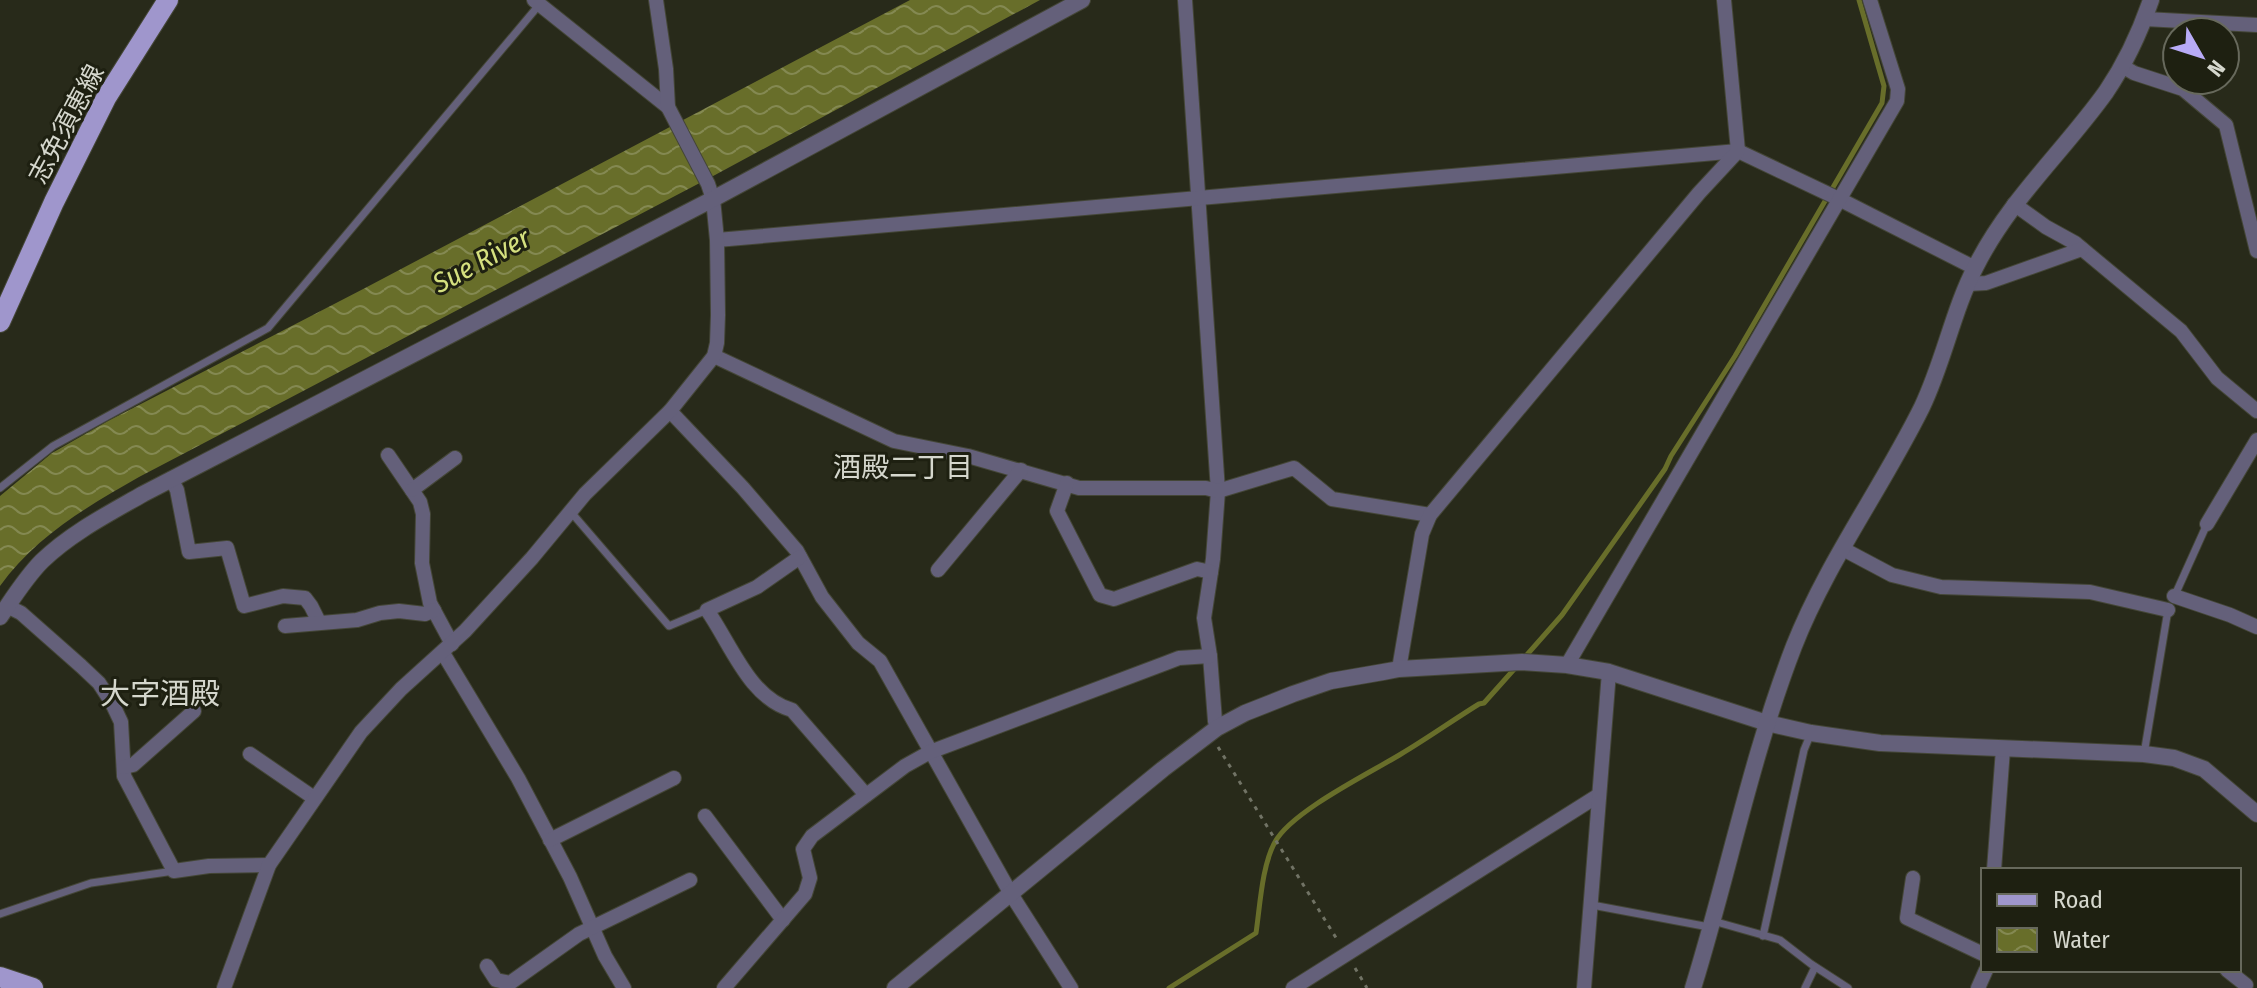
<svg xmlns="http://www.w3.org/2000/svg" width="2257" height="988" font-family="'Fira Sans Condensed','Noto Sans JP',sans-serif">
	<style>
		.water { fill: url(#water-waves) }
		.lines { fill: none; stroke-linecap: round; stroke-linejoin: round }
		.stream { stroke: #686e2a; stroke-width: 5 }
		.service-casing { stroke: #444637; stroke-width: 9 }
		.minor-casing { stroke: #444637; stroke-width: 16 }
		.tertiary-casing { stroke: #444637; stroke-width: 18 }
		.primary-casing { stroke: #444637; stroke-width: 22 }
		.path { stroke: #717365; stroke-width: 3; stroke-dasharray: 4 6; stroke-linecap: butt }
		.service { stroke: #64607a; stroke-width: 7 }
		.minor { stroke: #64607a; stroke-width: 14 }
		.tertiary { stroke: #64607a; stroke-width: 16 }
		.primary { stroke: #9f96cc; stroke-width: 20 }
		.labels { text-anchor: middle; stroke-width: 6; stroke-linejoin: round; paint-order: stroke }
		.street-label { font-size: 26px; fill: #d5d7cd; stroke: #1e2011 }
		.water-label { font-size: 28px; font-style: italic; fill: #d5e07f; stroke: #1e2011 }
		.neighbourhood-label { font-size: 28px; fill: #d5d7cd; stroke: #1e2011 }
		.quarter-label { font-size: 30px; fill: #d5d7cd; stroke: #1e2011 }
	</style>
	<defs>
		<pattern id="water-waves" width="16" height="10" patternUnits="userSpaceOnUse" patternTransform="scale(2)"><rect width="16" height="10" fill="#686e2a"/><path d="M0 5q4-4 8 0t8 0" fill="none" stroke="#848952"/></pattern>
	</defs>
	<rect width="100%" height="100%" fill="#282a1a"/>
	<path class="water" d="M 910,0 L 1040,0 L 715,175 L 139,477 C 88,506 35,537 0,586 L 0,496 L 52,453 L 108,421 L 367,287 Z"/>
	<g class="lines">
		<g class="stream">
			<polyline points="1524,658 1562,615 1665,469 1671,456 1735,356 1882,103 1884,86 1859,0"/>
			<path d="M 1169,988 L 1256,933 C 1260,906 1262,865 1275,842 C 1292,811 1370,773 1401,754 C 1428,738 1453,720 1479,704 L 1484,703 L 1517,666"/>
		</g>
		<g class="service-casing">
			<g id="service">
				<polyline points="0,488 53,446 268,328 539,5"/>
				<polyline points="570,511 669,626 707,610"/>
				<polyline points="2175,595 2207,524"/>
				<polyline points="2144,754 2168,610"/>
				<polyline points="1592,905 1709,927"/>
				<polyline points="0,914 91,883 174,871"/>
				<polyline points="1713,921 1780,940 1811,964 1848,988"/>
				<polyline points="1763,936 1804,750 1811,733"/>
				<polyline points="1805,988 1815,967"/>
			</g>
		</g>
		<g class="minor-casing">
			<g id="minor">
				<polyline points="534,0 668,107"/>
				<polyline points="1185,0 1218,491 1213,559 1204,618 1210,656 1215,721 1217,728"/>
				<polyline points="2145,19 2257,25"/>
				<polyline points="2122,66 2134,73 2183,89 2226,125 2257,251"/>
				<polyline points="2014,204 2046,227 2075,243 2181,331 2217,378 2257,411"/>
				<polyline points="717,240 1738,151 1839,199 1975,268"/>
				<polyline points="1968,284 1986,283 2082,249"/>
				<polyline points="714,356 894,441 968,456 1079,488 1206,488 1218,491 1294,468 1332,499 1430,515"/>
				<polyline points="670,411 743,488 797,551 822,597 858,643 880,661 1011,894 1071,988"/>
				<polyline points="388,455 420,502 423,514 422,563 430,603 452,644"/>
				<polyline points="171,479 177,490 189,552 227,548 244,606 283,596 305,598 311,606 319,622"/>
				<polyline points="1067,483 1057,511 1100,595 1114,599 1197,569 1211,572"/>
				<polyline points="412,490 455,458"/>
				<polyline points="2207,524 2257,440"/>
				<polyline points="1843,549 1892,575 1941,587 2090,592 2168,610"/>
				<path d="M 800,557 L 757,587 L 707,610 C 731,644 749,698 792,710 L 866,795"/>
				<polyline points="938,570 1021,470"/>
				<polyline points="2174,596 2230,615 2257,627"/>
				<polyline points="7,606 21,613 81,666 99,683 112,703 121,722 124,776 174,871 209,866 269,865"/>
				<polyline points="285,626 357,620 380,613 399,611 425,614 434,610"/>
				<polyline points="443,653 518,778 570,877 605,956 624,988"/>
				<polyline points="1567,665 1897,101 1898,89 1870,0"/>
				<polyline points="1399,669 1422,534 1430,515 1699,193 1738,151 1724,0"/>
				<polyline points="250,754 314,798"/>
				<polyline points="124,767 133,765 194,711"/>
				<polyline points="705,816 783,920"/>
				<polyline points="550,840 674,778"/>
				<polyline points="1994,870 2003,749"/>
				<polyline points="1913,878 1907,918 1983,954"/>
				<polyline points="487,966 496,980 510,983 579,934 690,880"/>
				<polyline points="2227,970 2246,985"/>
				<polyline points="224,988 269,865 361,732 401,689 465,631 532,558 585,494 670,411 714,356 717,343 718,315 717,240 713,199 708,184 668,107 666,69 656,0"/>
				<polyline points="724,988 805,894 810,878 803,849 812,836 905,766 930,752 1166,663 1179,658 1210,656"/>
				<polyline points="1293,988 1599,795"/>
				<polyline points="1584,988 1609,672"/>
				<polyline points="1978,988 1986,970"/>
			</g>
		</g>
		<g class="tertiary-casing">
			<g id="tertiary">
				<path d="M 0,617 C 13,598 26,577 42,561 C 71,533 108,514 143,494 L 713,199 L 1082,0"/>
				<polyline points="895,988 1163,769 1217,728 1245,713 1293,694 1331,681 1383,672 1399,669 1522,662 1567,665 1609,672 1767,723 1811,733 1880,743 2144,754 2174,758 2204,769 2257,814"/>
				<path d="M 1693,988 C 1728,875 1751,757 1794,646 C 1827,562 1882,488 1922,407 C 1944,361 1953,310 1976,266 C 2010,199 2063,152 2106,92 C 2125,64 2140,32 2151,0"/>
			</g>
		</g>
		<g class="primary-casing">
			<g id="primary">
				<polyline points="0,322 54,202 106,98 168,0"/>
				<polyline points="0,977 33,988"/>
			</g>
		</g>
		<g class="path">
			<polyline points="1218,747 1338,941"/>
			<polyline points="1355,968 1367,988"/>
		</g>
		<use href="#service" class="service"/>
		<use href="#minor" class="minor"/>
		<use href="#tertiary" class="tertiary"/>
		<use href="#primary" class="primary"/>
	</g>
	<g class="labels">
		<g class="street-label">
			<text transform="translate(66 124) rotate(-62)" y="9">志免須恵線</text>
		</g>
		<g class="water-label">
			<text transform="translate(481 260) rotate(-28)" y="10">Sue River</text>
		</g>
		<g class="neighbourhood-label">
			<text x="903" y="477">酒殿二丁目</text>
		</g>
		<g class="quarter-label">
			<text x="160" y="704">大字酒殿</text>
		</g>
	</g>
	<rect x="1981" y="868" width="260" height="104" fill="#1e2011" stroke="#67695c" stroke-width="2"/>
	<rect x="1997" y="894" width="40" height="12" fill="#9f96cc" stroke="#67695c" stroke-width="2"/>
	<text x="2053" y="908" font-size="24" fill="#d5d7cd">Road</text>
	<rect x="1997" y="928" width="40" height="24" fill="url(#water-waves)" stroke="#67695c" stroke-width="2"/>
	<text x="2053" y="948" font-size="24" fill="#d5d7cd">Water</text>
	<g transform="translate(2201 56) rotate(129)"><circle r="38" fill="#1e2011" stroke="#67695c" stroke-width="2"/>
	<path d="M0-6L14 30L0 20L-14 30Z" fill="#b8abf7"/>
	<text y="-12" font-size="22" font-weight="bold" text-anchor="middle" fill="#d5d7cd">N</text>
	</g>
</svg>
